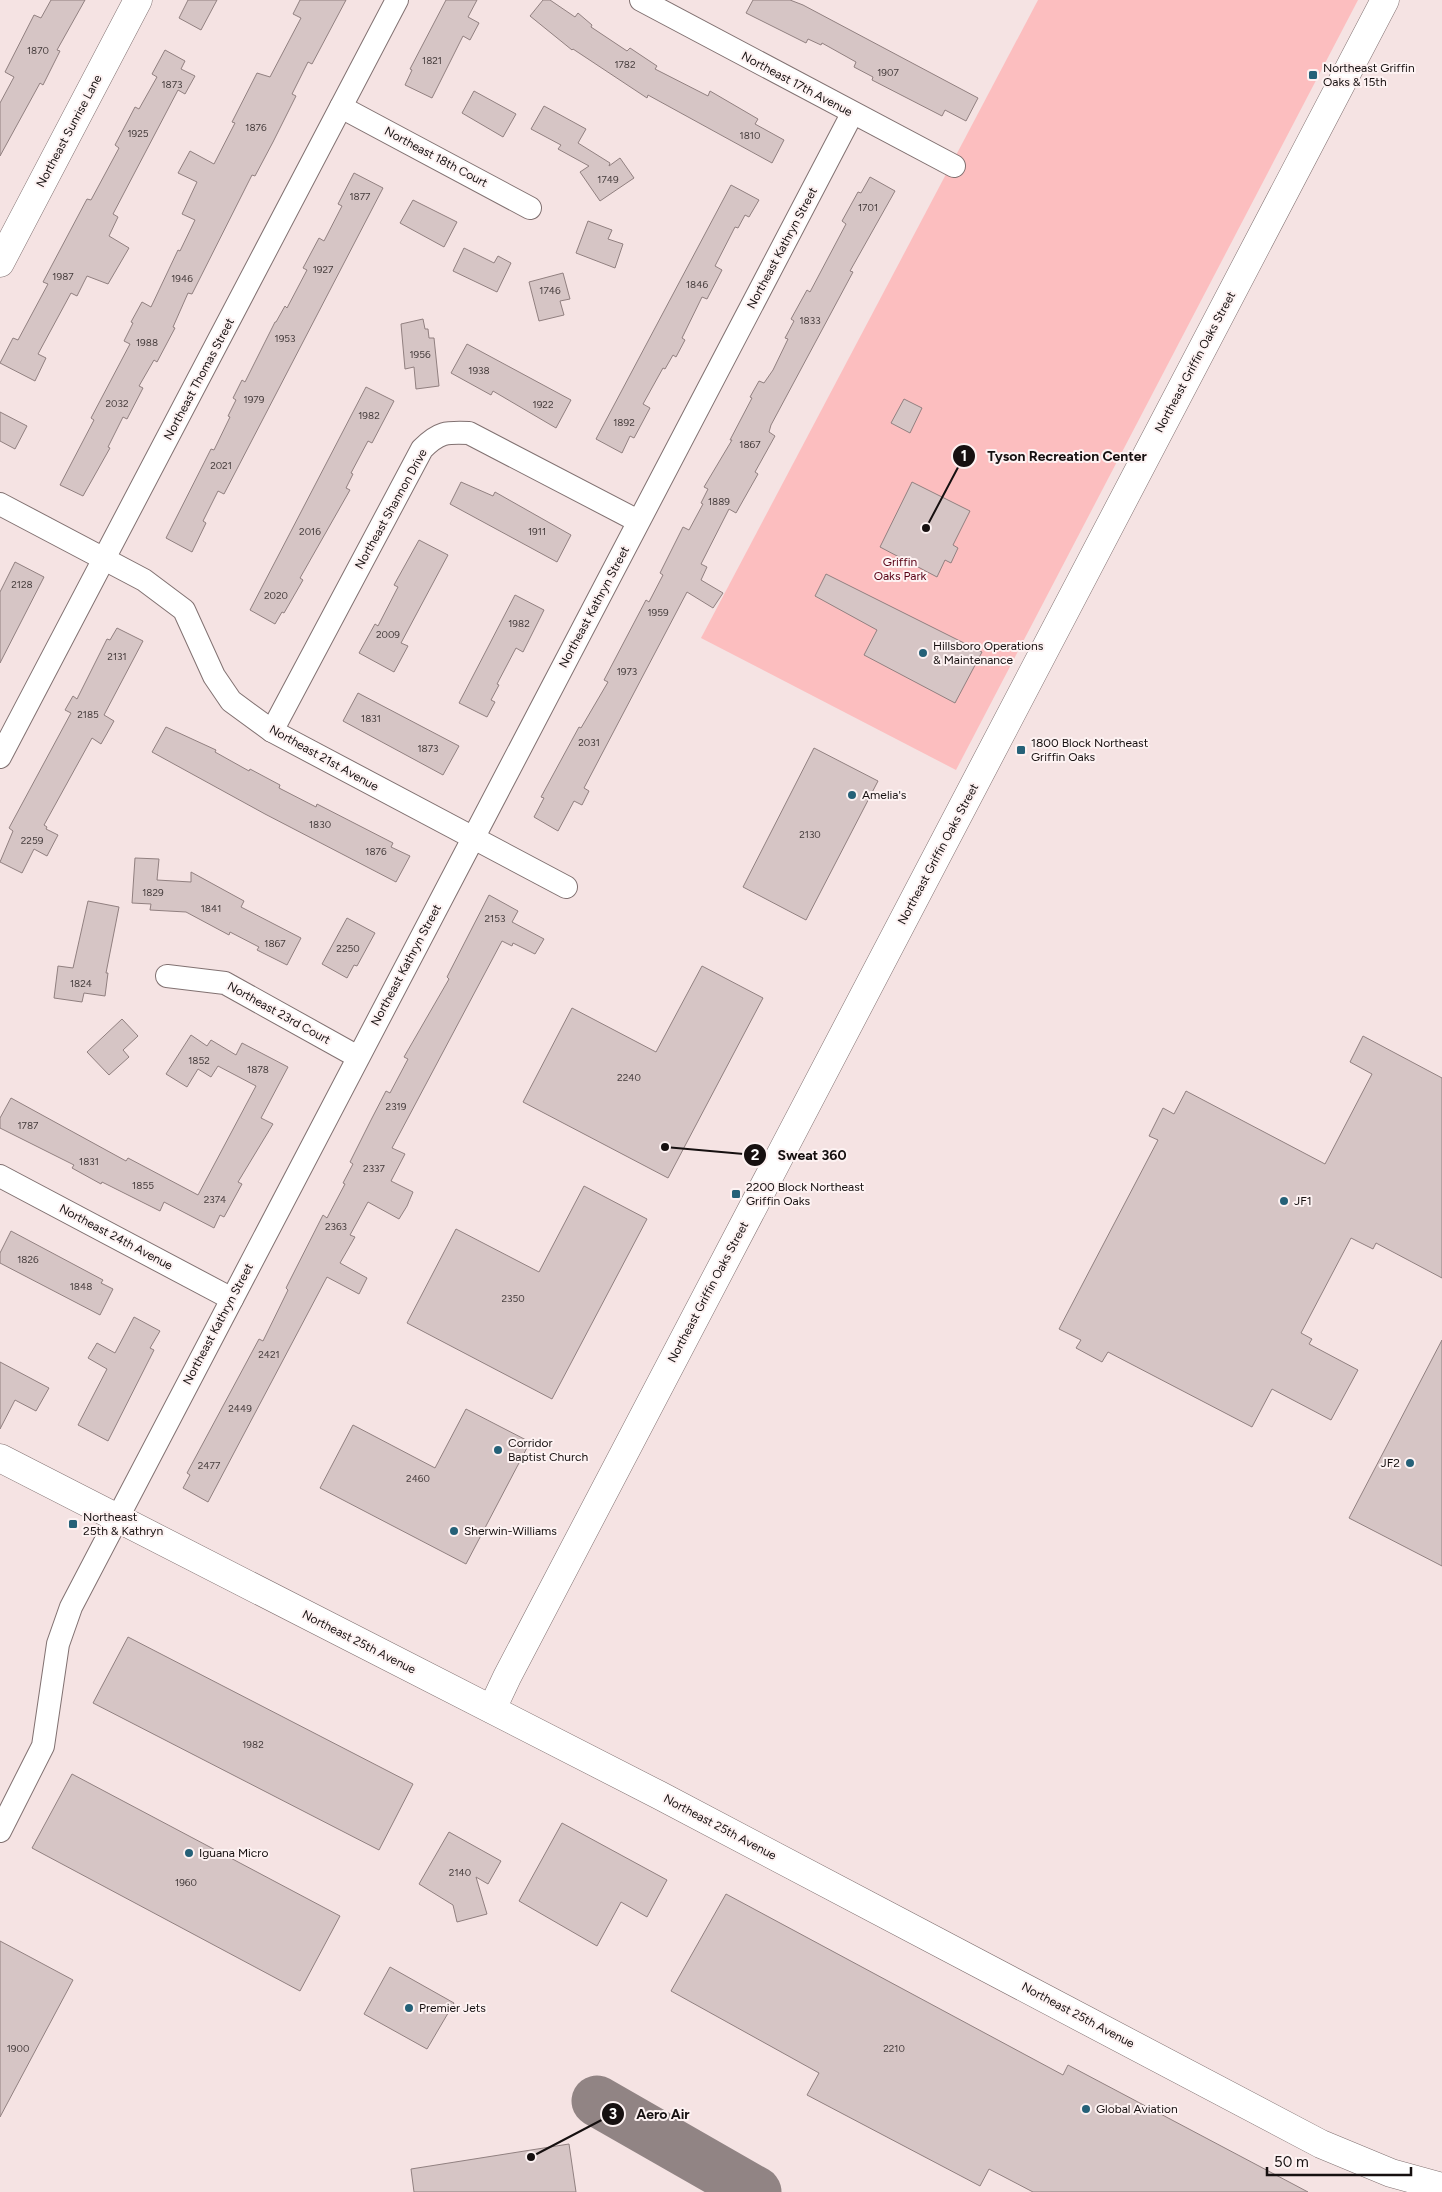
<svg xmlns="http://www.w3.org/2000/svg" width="1442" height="2192" font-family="Figtree,sans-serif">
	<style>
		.green { fill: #fcbebf }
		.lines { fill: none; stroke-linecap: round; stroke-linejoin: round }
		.taxiway { stroke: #918484; stroke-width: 51 }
		.building { fill: #d6c5c5; stroke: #918080 }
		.street-casing { stroke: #817171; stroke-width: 24 }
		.secondary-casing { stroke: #817171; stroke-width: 29 }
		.street { stroke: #fff; stroke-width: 22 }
		.secondary { stroke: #fff; stroke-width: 28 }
		.poi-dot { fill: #256178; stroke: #fdf2f2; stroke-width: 2 }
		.labels { text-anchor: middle; stroke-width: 4; stroke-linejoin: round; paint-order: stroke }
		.number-label { font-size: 10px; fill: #463d3d }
		.poi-label { font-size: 12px; fill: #161010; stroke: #fdf2f2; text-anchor: start }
		.street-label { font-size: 12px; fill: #161010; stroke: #fdf2f2 }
		.park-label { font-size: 12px; fill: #580115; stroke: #fdf2f2 }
		.leader { fill: none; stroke: #161010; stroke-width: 2 }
		.callout-dot { fill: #161010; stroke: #fdf2f2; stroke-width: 2 }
		.mark-label { font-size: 15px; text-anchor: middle; font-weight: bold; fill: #fff }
		.callout-label { font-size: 14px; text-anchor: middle; font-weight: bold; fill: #161010; stroke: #fdf2f2; stroke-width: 4; stroke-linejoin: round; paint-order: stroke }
	</style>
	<rect width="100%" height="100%" fill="#f5e3e3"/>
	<polygon class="green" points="1038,0 1358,0 956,770 701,638"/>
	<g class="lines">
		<polyline class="taxiway" points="597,2101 756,2192"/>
	</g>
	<g class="building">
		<polygon points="51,0 85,0 57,50 60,51 43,85 40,83 0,156 0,103 14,77 5,72 34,15 41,18"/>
		<polygon points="188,0 217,0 201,30 179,18"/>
		<polygon points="300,0 346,0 312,64 308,62 292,94 296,96 273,142 255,176 252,175 192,294 188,293 173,327 175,328 157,362 154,360 139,386 143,388 127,419 123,417 108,447 110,448 83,496 60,485 94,420 91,418 130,344 124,341 133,323 131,322 142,302 151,307 178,250 180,251 195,220 182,214 197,182 178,173 190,151 214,164 235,123 232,122 257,73 270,77 301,18 293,14"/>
		<polygon points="446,0 477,0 468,17 479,23 470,40 463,36 432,98 405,85 412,70 410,69"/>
		<polygon points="543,0 550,0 575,17 578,13 592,25 591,27 627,51 630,48 657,66 655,69 708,96 710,91 758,119 755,124 784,140 772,163 648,95 647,98 573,49 572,50 530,16"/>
		<polygon points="753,0 790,0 803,5 978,98 966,121 945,110 942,116 872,80 873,77 854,67 856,62 822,43 821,45 808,39 806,43 746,13"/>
		<polygon points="165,50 185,61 181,69 195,76 185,94 178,90 113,214 118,217 109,236 129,248 108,284 87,276 77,296 71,293 38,354 46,358 35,381 0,363 13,338 18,340 48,284 43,282 87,199 91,200 119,148 115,145 135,107 139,109 157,77 152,74"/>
		<polygon points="474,91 516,114 503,137 462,113"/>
		<polygon points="544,106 586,129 578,143 610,163 609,166 620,158 634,178 600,201 580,172 589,166 558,149 561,145 531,129"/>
		<polygon points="354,173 383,188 224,494 218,491 203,521 206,523 192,552 166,538 211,449 214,450 230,417 228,416 236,400 233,398 242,380 245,382 275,322 276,322 285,306 287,308 307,270 303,268 319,238 324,241 342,206 338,204"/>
		<polygon points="870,177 895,191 850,271 853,272 771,425 769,432 775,436 755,472 758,474 736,513 729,509 701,564 707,567 701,580 723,593 713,608 687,592 584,788 589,791 582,805 574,801 558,831 534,817 544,798 541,797 579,727 581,728 608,682 604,680 646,600 649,602 663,575 660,573 683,527 689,530 703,504 701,503 708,489 704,487 732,440 730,440 752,398 750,397 759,381 764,383 773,370 788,339 785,338 794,321 791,319 807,290 810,292 846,224 842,221 858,192 861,193"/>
		<polygon points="731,185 759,200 749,217 745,215 738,228 735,227 715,266 722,270 707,299 702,297 682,338 685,340 676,357 673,355 665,369 663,368 643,404 650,408 634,438 630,436 622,453 596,439"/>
		<polygon points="413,200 457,222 444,247 400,223"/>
		<polygon points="588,221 612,230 608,239 623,244 615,268 576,253"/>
		<polygon points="464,248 494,263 498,256 511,263 497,292 453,271"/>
		<polygon points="563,273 570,299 560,301 564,315 539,321 529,282"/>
		<polygon points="423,319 425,329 428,329 429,338 434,338 439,386 416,389 414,367 405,369 401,324"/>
		<polygon points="467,344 571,400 556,428 493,391 491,395 451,373"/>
		<polygon points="366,387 394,401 372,443 368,441 351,473 353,474 346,488 350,490 300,578 303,580 284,613 282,612 275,624 250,610"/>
		<polygon points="904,399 922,408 910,433 891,423"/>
		<polygon points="0,412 27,426 15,449 0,441"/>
		<polygon points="461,482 493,496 495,492 571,535 557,562 450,504"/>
		<polygon points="912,482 970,511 953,545 958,548 951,563 945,560 937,577 880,547"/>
		<polygon points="419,540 448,555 401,643 408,646 394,672 359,653 375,624 378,626 398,587 394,585"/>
		<polygon points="15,562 44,577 0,663 0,592"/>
		<polygon points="826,574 982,652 955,703 864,655 877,630 815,596"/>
		<polygon points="515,595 544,610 523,652 516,648 497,684 499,685 491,700 495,702 487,717 459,703"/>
		<polygon points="117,628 143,641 104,715 114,721 101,744 92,738 44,825 47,827 46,829 58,835 47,856 34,849 22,873 0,862 13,831 9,828 71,713 65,710 73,696 77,699 107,639 110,640"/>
		<polygon points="358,693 459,746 443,775 343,721"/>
		<polygon points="166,727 216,750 215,752 249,771 250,769 280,785 279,788 316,807 317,804 393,843 391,847 410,856 396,882 265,814 152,752"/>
		<polygon points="814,748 878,781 806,920 743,887"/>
		<polygon points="135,858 159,859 157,880 191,882 191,872 244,901 241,907 301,938 287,965 257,950 259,947 230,932 229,935 186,912 150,910 151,904 132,903"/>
		<polygon points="489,895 518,911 512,922 544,939 535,954 513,943 512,946 502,941 392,1148 405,1154 391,1181 413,1192 407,1206 399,1219 368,1202 350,1235 355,1237 340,1263 367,1278 359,1294 327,1277 208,1502 183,1488 190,1475 187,1473 259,1339 263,1341 288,1290 286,1288 323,1215 327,1218 345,1184 343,1183 353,1164 350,1162 371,1120 386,1091 390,1093 408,1059 404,1057 449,979 447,977"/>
		<polygon points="88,901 119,907 106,973 108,973 105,996 84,993 82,1002 54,998 58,966 73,968"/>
		<polygon points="347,918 375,933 357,966 354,965 347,978 322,964"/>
		<polygon points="702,966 763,998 668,1178 523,1102 572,1008 656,1052"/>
		<polygon points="122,1019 138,1036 123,1050 129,1057 109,1075 87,1052"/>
		<polygon points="191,1035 207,1046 211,1040 236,1055 242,1043 288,1067 261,1118 273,1124 238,1182 242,1184 224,1217 220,1215 214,1228 164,1202 160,1211 102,1182 101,1184 72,1168 74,1165 0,1128 0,1118 11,1098 126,1161 128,1158 198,1195 256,1086 218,1066 211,1077 198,1069 187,1087 166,1074"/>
		<polygon points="1363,1036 1442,1078 1442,1278 1376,1243 1373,1249 1351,1238 1301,1333 1312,1339 1309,1344 1358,1370 1331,1420 1272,1389 1252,1427 1108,1352 1102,1362 1076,1348 1081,1340 1059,1329 1158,1140 1149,1136 1163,1108 1174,1114 1186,1091 1325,1164 1372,1074 1350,1062"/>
		<polygon points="584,1186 647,1219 552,1399 407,1323 456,1229 539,1272"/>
		<polygon points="11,1231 103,1280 101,1283 113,1289 100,1315 0,1263 0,1253"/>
		<polygon points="134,1317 160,1331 150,1348 154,1350 108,1441 78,1425 107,1369 88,1358 97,1343 115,1353"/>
		<polygon points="1442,1340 1442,1566 1349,1518"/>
		<polygon points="0,1362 49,1388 36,1411 15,1400 0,1429"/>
		<polygon points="466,1409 530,1442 466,1564 320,1488 353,1425 435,1468"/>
		<polygon points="128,1637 413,1784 379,1850 93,1703"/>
		<polygon points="72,1774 340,1916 300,1991 32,1848"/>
		<polygon points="562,1823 667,1880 647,1917 621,1902 597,1946 519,1901"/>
		<polygon points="449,1832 501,1861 488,1884 476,1877 487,1914 457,1922 453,1905 419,1884"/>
		<polygon points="726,1894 1063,2075 1068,2065 1308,2192 1033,2192 989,2169 980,2186 807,2095 819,2073 671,1991"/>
		<polygon points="0,1941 73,1980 0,2117"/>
		<polygon points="390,1967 454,2003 427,2049 364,2014"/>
		<polygon points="569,2144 576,2192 414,2192 411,2169"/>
	</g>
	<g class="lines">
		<g class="street-casing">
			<g id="street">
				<polyline points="641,0 954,166"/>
				<polyline points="341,107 530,208"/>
				<polyline points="0,504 144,580 184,610 214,676 231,701 272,731 566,887"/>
				<path d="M 272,731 L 422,449 C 439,432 446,432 469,433 L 638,521"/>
				<polyline points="0,757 397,0"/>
				<polyline points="167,976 225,983 358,1057"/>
				<polyline points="0,1176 232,1299"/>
				<polyline points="0,1831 43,1746 58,1644 71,1607 852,114"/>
			</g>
		</g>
		<g class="secondary-casing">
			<g id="secondary">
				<polyline points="0,263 138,0"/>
				<polyline points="0,1458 659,1795 1321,2144 1391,2173 1442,2187"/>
				<polyline points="492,1709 507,1677 1385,0"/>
			</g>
		</g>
		<use href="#street" class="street"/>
		<use href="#secondary" class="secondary"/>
	</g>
	<g class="poi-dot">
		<rect x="1308" y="70" width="10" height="10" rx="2.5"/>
		<circle cx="923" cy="653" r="5"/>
		<rect x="1016" y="745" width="10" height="10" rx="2.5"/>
		<circle cx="852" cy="795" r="5"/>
		<rect x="731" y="1189" width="10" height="10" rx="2.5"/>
		<circle cx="1284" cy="1201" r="5"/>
		<circle cx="498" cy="1450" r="5"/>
		<circle cx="1410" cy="1463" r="5"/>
		<rect x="68" y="1519" width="10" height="10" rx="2.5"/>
		<circle cx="454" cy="1531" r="5"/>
		<circle cx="189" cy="1853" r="5"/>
		<circle cx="409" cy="2008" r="5"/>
		<circle cx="1086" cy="2109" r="5"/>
	</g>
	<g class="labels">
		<g class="number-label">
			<text x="38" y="54">1870</text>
			<text x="432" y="64">1821</text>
			<text x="625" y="68">1782</text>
			<text x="888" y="76">1907</text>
			<text x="172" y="88">1873</text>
			<text x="256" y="131">1876</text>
			<text x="138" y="137">1925</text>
			<text x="750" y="139">1810</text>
			<text x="608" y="183">1749</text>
			<text x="360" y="200">1877</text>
			<text x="868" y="211">1701</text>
			<text x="323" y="273">1927</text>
			<text x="63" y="280">1987</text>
			<text x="182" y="282">1946</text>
			<text x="697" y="288">1846</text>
			<text x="550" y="294">1746</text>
			<text x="810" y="324">1833</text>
			<text x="285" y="342">1953</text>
			<text x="147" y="346">1988</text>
			<text x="420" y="358">1956</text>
			<text x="479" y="374">1938</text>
			<text x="254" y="403">1979</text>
			<text x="117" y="407">2032</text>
			<text x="543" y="408">1922</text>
			<text x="369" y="419">1982</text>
			<text x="624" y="426">1892</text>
			<text x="750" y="448">1867</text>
			<text x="221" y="469">2021</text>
			<text x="719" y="505">1889</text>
			<text x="310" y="535">2016</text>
			<text x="537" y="535">1911</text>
			<text x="22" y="588">2128</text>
			<text x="276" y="599">2020</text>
			<text x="658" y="616">1959</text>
			<text x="519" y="627">1982</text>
			<text x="388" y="638">2009</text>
			<text x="117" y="660">2131</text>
			<text x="627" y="675">1973</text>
			<text x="88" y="718">2185</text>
			<text x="371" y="722">1831</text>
			<text x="589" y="746">2031</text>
			<text x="428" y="752">1873</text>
			<text x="320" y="828">1830</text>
			<text x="810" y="838">2130</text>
			<text x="32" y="844">2259</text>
			<text x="376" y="855">1876</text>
			<text x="153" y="896">1829</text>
			<text x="211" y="912">1841</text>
			<text x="495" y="922">2153</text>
			<text x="275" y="947">1867</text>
			<text x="348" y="952">2250</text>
			<text x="81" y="987">1824</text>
			<text x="199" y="1064">1852</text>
			<text x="258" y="1073">1878</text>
			<text x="629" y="1081">2240</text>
			<text x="396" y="1110">2319</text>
			<text x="28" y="1129">1787</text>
			<text x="89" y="1165">1831</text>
			<text x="374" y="1172">2337</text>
			<text x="143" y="1189">1855</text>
			<text x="215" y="1203">2374</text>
			<text x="336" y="1230">2363</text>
			<text x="28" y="1263">1826</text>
			<text x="81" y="1290">1848</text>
			<text x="513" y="1302">2350</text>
			<text x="269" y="1358">2421</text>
			<text x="240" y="1412">2449</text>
			<text x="209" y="1469">2477</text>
			<text x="418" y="1482">2460</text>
			<text x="253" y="1748">1982</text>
			<text x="460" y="1876">2140</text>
			<text x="186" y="1886">1960</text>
			<text x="18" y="2052">1900</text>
			<text x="894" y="2052">2210</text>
		</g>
		<g class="poi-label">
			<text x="1323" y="72">Northeast Griffin<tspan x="1323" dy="14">Oaks &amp; 15th</tspan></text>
			<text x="933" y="650">Hillsboro Operations<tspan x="933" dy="14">&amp; Maintenance</tspan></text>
			<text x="1031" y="747">1800 Block Northeast<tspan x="1031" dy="14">Griffin Oaks</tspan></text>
			<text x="862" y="799">Amelia's</text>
			<text x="746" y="1191">2200 Block Northeast<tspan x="746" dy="14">Griffin Oaks</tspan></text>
			<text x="1294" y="1205">JF1</text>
			<text x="508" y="1447">Corridor<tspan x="508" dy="14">Baptist Church</tspan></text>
			<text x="1400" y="1467" text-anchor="end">JF2</text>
			<text x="83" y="1521">Northeast<tspan x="83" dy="14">25th &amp; Kathryn</tspan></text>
			<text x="464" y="1535">Sherwin-Williams</text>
			<text x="199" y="1857">Iguana Micro</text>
			<text x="419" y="2012">Premier Jets</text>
			<text x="1096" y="2113">Global Aviation</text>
		</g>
		<g class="street-label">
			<text transform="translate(797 84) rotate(28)" y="4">Northeast 17th Avenue</text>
			<text transform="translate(69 131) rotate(-62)" y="4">Northeast Sunrise Lane</text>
			<text transform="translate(436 157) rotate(28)" y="4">Northeast 18th Court</text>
			<text transform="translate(782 248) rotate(-62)" y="4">Northeast Kathryn Street</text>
			<text transform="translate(1195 362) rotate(-62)" y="4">Northeast Griffin Oaks Street</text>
			<text transform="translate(199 379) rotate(-62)" y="4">Northeast Thomas Street</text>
			<text transform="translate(391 509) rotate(-61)" y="4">Northeast Shannon Drive</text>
			<text transform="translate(594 607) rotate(-62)" y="4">Northeast Kathryn Street</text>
			<text transform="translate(324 758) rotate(29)" y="4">Northeast 21st Avenue</text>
			<text transform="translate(938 854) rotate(-62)" y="4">Northeast Griffin Oaks Street</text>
			<text transform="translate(406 965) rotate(-62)" y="4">Northeast Kathryn Street</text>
			<text transform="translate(279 1013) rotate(29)" y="4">Northeast 23rd Court</text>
			<text transform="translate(116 1237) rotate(28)" y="4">Northeast 24th Avenue</text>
			<text transform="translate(708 1292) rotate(-62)" y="4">Northeast Griffin Oaks Street</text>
			<text transform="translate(218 1324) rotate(-62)" y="4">Northeast Kathryn Street</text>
			<text transform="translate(359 1642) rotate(27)" y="4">Northeast 25th Avenue</text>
			<text transform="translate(720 1827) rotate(28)" y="4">Northeast 25th Avenue</text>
			<text transform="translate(1078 2015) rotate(28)" y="4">Northeast 25th Avenue</text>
		</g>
		<g class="park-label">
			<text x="900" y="566">Griffin<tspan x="900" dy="14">Oaks Park</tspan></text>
		</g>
	</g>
	<path class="leader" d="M926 528L964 456M665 1147L755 1155M531 2157L613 2114"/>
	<g class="callout-dot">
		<circle cx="926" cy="528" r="5"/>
		<circle cx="665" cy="1147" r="5"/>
		<circle cx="531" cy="2157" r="5"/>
		<circle cx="964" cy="456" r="12"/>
		<circle cx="755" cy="1155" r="12"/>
		<circle cx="613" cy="2114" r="12"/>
	</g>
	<g class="mark-label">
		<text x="964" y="461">1</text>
		<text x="755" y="1160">2</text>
		<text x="613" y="2119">3</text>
	</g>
	<g class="callout-label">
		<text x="1067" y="461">Tyson Recreation Center</text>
		<text x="812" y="1160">Sweat 360</text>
		<text x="663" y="2119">Aero Air</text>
	</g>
	<path d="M1267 2167v8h144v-8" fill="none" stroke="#161010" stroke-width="2.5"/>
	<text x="1274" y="2167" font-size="15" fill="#161010" stroke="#fdf2f2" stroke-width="4" paint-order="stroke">50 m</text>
</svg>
